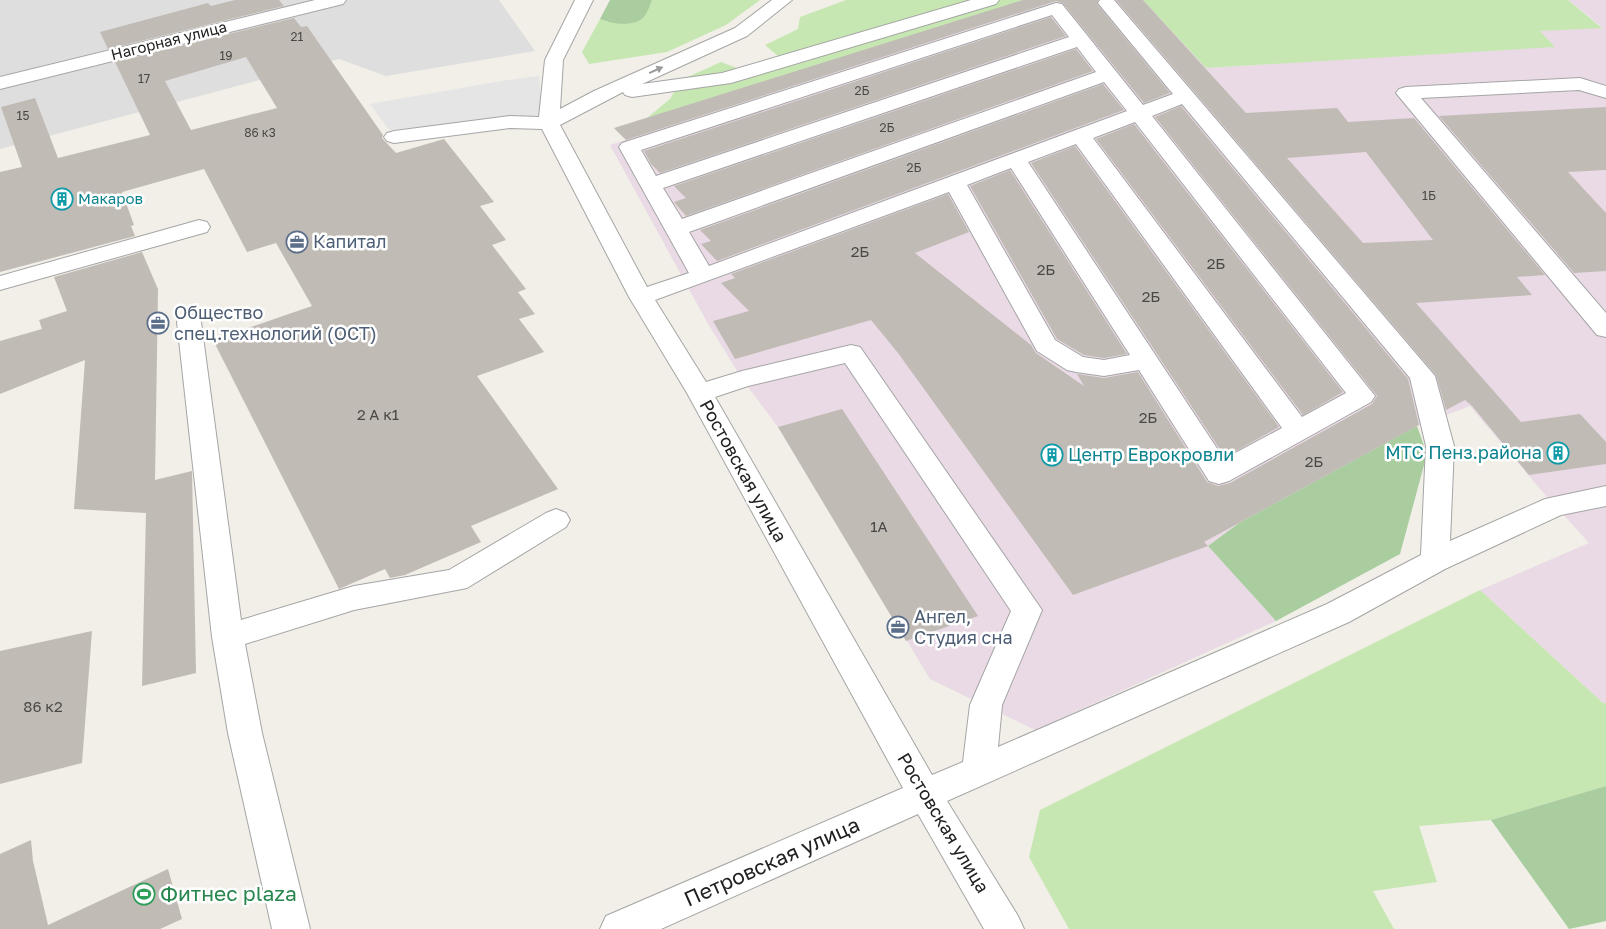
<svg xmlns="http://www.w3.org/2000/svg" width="1606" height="929" font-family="'Golos Text',sans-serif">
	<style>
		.residential { fill: #dfdede }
		.industrial { fill: #e9dae5 }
		.grass { fill: #c7e7b2 }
		.forest { fill: #a9cd9f }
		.parking { fill: #e5e5e5 }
		.building { fill: #c1bbb5; fill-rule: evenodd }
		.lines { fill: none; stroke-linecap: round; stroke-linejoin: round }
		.minor-casing { stroke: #a5a5a5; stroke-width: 2 }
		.minor { fill: #fff; fill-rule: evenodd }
		.oneway { fill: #9b9b9b }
		.labels { text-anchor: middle; stroke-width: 5; stroke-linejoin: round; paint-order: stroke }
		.far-number-label { font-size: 12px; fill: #494846 }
		.far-street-label { font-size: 15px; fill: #212121; stroke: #fff }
		.far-culture-label { font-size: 15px; fill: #0d838f; stroke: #fff; text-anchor: start }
		.number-label { font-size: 15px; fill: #494846 }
		.service-label { font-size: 18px; fill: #4e5e75; stroke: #fff; text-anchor: start }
		.culture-label { font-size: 18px; fill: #0d838f; stroke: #fff; text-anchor: end }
		.street-label { font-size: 18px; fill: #212121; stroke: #fff }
		.near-street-label { font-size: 21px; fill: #212121; stroke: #fff }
		.near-leisure-label { font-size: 21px; fill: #27864d; stroke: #fff; text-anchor: start }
	</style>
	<rect width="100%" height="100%" fill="#f1efe8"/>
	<polygon class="residential" points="0,0 499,0 535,51 386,76 339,59 0,149"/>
	<polygon class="industrial" points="1026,0 1143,0 1207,68 1554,46 1539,31 1602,27 1568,0 1606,0 1606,703 1603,703 1480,590 1589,543 1541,490 1470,406 1417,426 1239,523 1208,546 1276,621 1035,730 930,679 778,427 742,379 707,322 610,145 659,129 647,118"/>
	<g class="grass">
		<polygon points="652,0 760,0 726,25 667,52 589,64 582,52 600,19 608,22 643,18"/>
		<polygon points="846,0 1026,0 647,118 670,99 681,80 721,62 742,70 778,56 765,45 798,29 800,17"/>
		<polygon points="1143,0 1568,0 1602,28 1540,31 1555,47 1206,68"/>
		<polygon points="1480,590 1603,703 1606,703 1606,786 1491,820 1419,826 1437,882 1373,891 1394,929 1069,929 1029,857 1040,810"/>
	</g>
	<g class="forest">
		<path d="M 610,0 L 652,0 C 650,5 647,14 643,18 C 632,27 612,24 600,19 Z"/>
		<polygon points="1417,426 1427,454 1400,554 1276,621 1208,546 1239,523"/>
		<polygon points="1606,786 1606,921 1569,929 1491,820"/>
	</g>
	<polygon class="parking" points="539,76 542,115 389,130 370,104 501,81"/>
	<g class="building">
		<polygon points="235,0 279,0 284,6 108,49 100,32 208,3 211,6"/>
		<polygon points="1023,0 1098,0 1097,4 1170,93 1144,103 1063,3 1056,1 626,140 614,128"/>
		<path d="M 1116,0 L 1143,0 L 1246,113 L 1337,108 L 1348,122 L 1414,118 L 1545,275 L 1517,277 L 1532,295 L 1416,303 L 1521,422 L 1580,414 L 1606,442 L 1606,464 L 1529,475 L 1472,406 L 1465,400 L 1446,410 L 1436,375 ZM 1366,152 L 1433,240 L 1363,243 L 1287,158 Z"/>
		<polygon points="1051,17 1066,36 660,173 651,164 644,151"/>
		<path d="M 294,18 L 301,27 L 307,26 L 383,135 L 382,138 L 396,153 L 444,139 L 494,202 L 480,206 L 506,240 L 492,245 L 526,289 L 518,292 L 535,314 L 519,319 L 544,352 L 477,376 L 558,489 L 471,526 L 481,542 L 405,575 L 390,578 L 385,569 L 339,589 L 213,340 L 312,306 L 276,243 L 247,252 L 204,169 L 122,192 L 134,225 L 131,226 L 135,236 L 0,272 L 0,172 L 22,167 L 1,107 L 35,98 L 58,158 L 150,135 L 115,62 ZM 246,57 L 277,108 L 191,130 L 165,81 Z"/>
		<polygon points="1076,49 1093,71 686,216 674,202 686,198 674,186"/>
		<polygon points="1103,84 1124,110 717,261 701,244 711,241 700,230"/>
		<polygon points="1181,106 1408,379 1419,425 1204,542 1208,546 1073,595 898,353 871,320 735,359 713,321 749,311 721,283 735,278 731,274 948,194 969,232 915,253 1031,345 1036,353 1084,386 1077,374 1104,378 1138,372 1207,482 1218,486 1230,483 1372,404 1377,396 1155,117"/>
		<polygon points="1606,107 1606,170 1568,172 1606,213 1606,271 1574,273 1439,116"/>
		<polygon points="1134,124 1343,392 1303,415 1096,139"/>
		<polygon points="1075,146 1279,427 1225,457 1031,163"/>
		<polygon points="1010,170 1127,354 1104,358 1084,355 1057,339 970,186"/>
		<polygon points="142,252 158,289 155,480 192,471 196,673 142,686 146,513 74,509 85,360 0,394 0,341 42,329 39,320 67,311 54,277"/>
		<polygon points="842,409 978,616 906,641 778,427"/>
		<polygon points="92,631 82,763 0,784 0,651"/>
		<polygon points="31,840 33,861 48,925 168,869 182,919 160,929 0,929 0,854"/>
	</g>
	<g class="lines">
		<g class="minor-casing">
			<g id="minor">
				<polygon points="315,0 346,0 343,4 0,89 0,77"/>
				<path d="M 575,0 L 593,0 L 563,60 L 560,109 L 594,91 L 735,28 L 772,0 L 792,0 L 747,36 L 642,84 L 722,73 L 971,0 L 999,0 L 996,4 L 731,83 L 632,97 L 625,95 L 623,92 L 560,125 L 647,287 L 689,273 L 619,147 L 622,143 L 1056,3 L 1062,4 L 1143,105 L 1173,94 L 1098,3 L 1100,0 L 1114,0 L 1435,376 L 1454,446 L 1450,541 L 1545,499 L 1606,486 L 1606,506 L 1561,515 L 1445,569 L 1349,622 L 947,801 L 1018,916 L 1024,929 L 984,929 L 918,814 L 661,929 L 600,929 L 606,916 L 903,788 L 687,393 L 629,297 L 542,129 L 510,128 L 394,143 L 387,141 L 384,137 L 387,133 L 394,131 L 510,116 L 539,117 L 545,60 ZM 1052,15 L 1069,37 L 656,176 L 641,150 ZM 1077,47 L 1096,72 L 682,219 L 663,188 ZM 1104,82 L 1127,111 L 709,266 L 689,232 ZM 1182,104 L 1410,378 L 1426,446 L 1421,555 L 1327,604 L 998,747 L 1002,705 L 1042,610 L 860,347 L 851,345 L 742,371 L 706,382 L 655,300 L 949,192 L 1037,351 L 1067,370 L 1076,372 L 1104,376 L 1139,370 L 1209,481 L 1219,484 L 1229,481 L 1371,402 L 1375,396 L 1152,116 ZM 1135,122 L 1346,393 L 1302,417 L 1093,138 ZM 1076,144 L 1282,428 L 1224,459 L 1028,162 ZM 1011,168 L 1130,355 L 1104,360 L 1083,357 L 1055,340 L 967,185 ZM 845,363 L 1011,611 L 970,705 L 963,762 L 932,775 L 715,397 L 748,386 Z"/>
				<polygon points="1580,78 1606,86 1606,98 1579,90 1421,98 1606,313 1606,337 1597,335 1396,93 1399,89 1406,87"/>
				<polygon points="199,220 207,222 210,227 207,232 0,290 0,276"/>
				<polygon points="189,314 198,317 201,322 241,620 354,586 449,570 546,513 556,509 566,513 570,520 566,527 467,588 354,610 245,644 262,733 310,929 272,929 228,733 212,637 177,322 180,317"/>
			</g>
		</g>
		<use href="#minor" class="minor"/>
	</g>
	<defs><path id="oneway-solid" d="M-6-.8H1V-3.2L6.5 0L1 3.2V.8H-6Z" transform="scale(1.25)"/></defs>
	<use class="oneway" href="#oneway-solid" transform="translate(656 70) rotate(-24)"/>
	<defs>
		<g id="building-ring" transform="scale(1.125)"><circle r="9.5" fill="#fff" stroke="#0f9aa8" stroke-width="1.5"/><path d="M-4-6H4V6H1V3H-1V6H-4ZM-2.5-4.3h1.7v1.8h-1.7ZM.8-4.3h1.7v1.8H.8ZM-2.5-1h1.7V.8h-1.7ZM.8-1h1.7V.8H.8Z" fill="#0f9aa8"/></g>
		<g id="office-ring" transform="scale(1.125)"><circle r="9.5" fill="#fff" stroke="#5c6f8a" stroke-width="1.5"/><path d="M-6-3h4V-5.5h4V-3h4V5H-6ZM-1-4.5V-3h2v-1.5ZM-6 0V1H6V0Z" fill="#5c6f8a"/></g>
		<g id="stadium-ring" transform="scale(1.125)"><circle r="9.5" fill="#fff" stroke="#2e9e5b" stroke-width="1.5"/><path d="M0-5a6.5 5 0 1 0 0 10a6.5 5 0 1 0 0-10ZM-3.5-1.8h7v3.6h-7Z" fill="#2e9e5b"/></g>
	</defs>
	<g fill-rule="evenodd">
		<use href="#building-ring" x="62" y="199"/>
		<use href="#office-ring" x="297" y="242"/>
		<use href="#office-ring" x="158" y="323"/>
		<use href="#building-ring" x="1558" y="453"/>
		<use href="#building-ring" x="1052" y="455"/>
		<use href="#office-ring" x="898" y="627"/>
		<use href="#stadium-ring" x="144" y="894"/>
	</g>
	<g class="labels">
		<g class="far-number-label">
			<text x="297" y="41">21</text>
			<text x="226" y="60">19</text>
			<text x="144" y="83">17</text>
			<text x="862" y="95">2Б</text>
			<text x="23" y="120">15</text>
			<text x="887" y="132">2Б</text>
			<text x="260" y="137">86 к3</text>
			<text x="914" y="172">2Б</text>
			<text x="1429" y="200">1Б</text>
		</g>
		<g class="far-street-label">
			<text transform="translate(169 41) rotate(-14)" y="5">Нагорная улица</text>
		</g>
		<g class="far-culture-label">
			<text x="78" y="204">Макаров</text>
		</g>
		<g class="number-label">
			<text x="860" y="257">2Б</text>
			<text x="1216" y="269">2Б</text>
			<text x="1046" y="275">2Б</text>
			<text x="1151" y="302">2Б</text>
			<text x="378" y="420">2 А к1</text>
			<text x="1148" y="423">2Б</text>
			<text x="1314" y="467">2Б</text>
			<text x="879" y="532">1А</text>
			<text x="43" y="712">86 к2</text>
		</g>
		<g class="service-label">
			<text x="313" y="248">Капитал</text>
			<text x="174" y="319">Общество<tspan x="174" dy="21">спец.технологий (ОСТ)</tspan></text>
			<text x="914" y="623">Ангел,<tspan x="914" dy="21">Студия сна</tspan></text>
		</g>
		<g class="culture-label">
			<text x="1542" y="459">МТС Пенз.района</text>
			<text x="1068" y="461" text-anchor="start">Центр Еврокровли</text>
		</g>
		<g class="street-label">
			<text transform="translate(743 471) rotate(61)" y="6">Ростовская улица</text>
			<text transform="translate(943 823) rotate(59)" y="6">Ростовская улица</text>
		</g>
		<g class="near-street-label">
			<text transform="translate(772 862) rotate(-24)" y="7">Петровская улица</text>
		</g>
		<g class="near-leisure-label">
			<text x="160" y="901">Фитнес plaza</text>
		</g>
	</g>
</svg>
